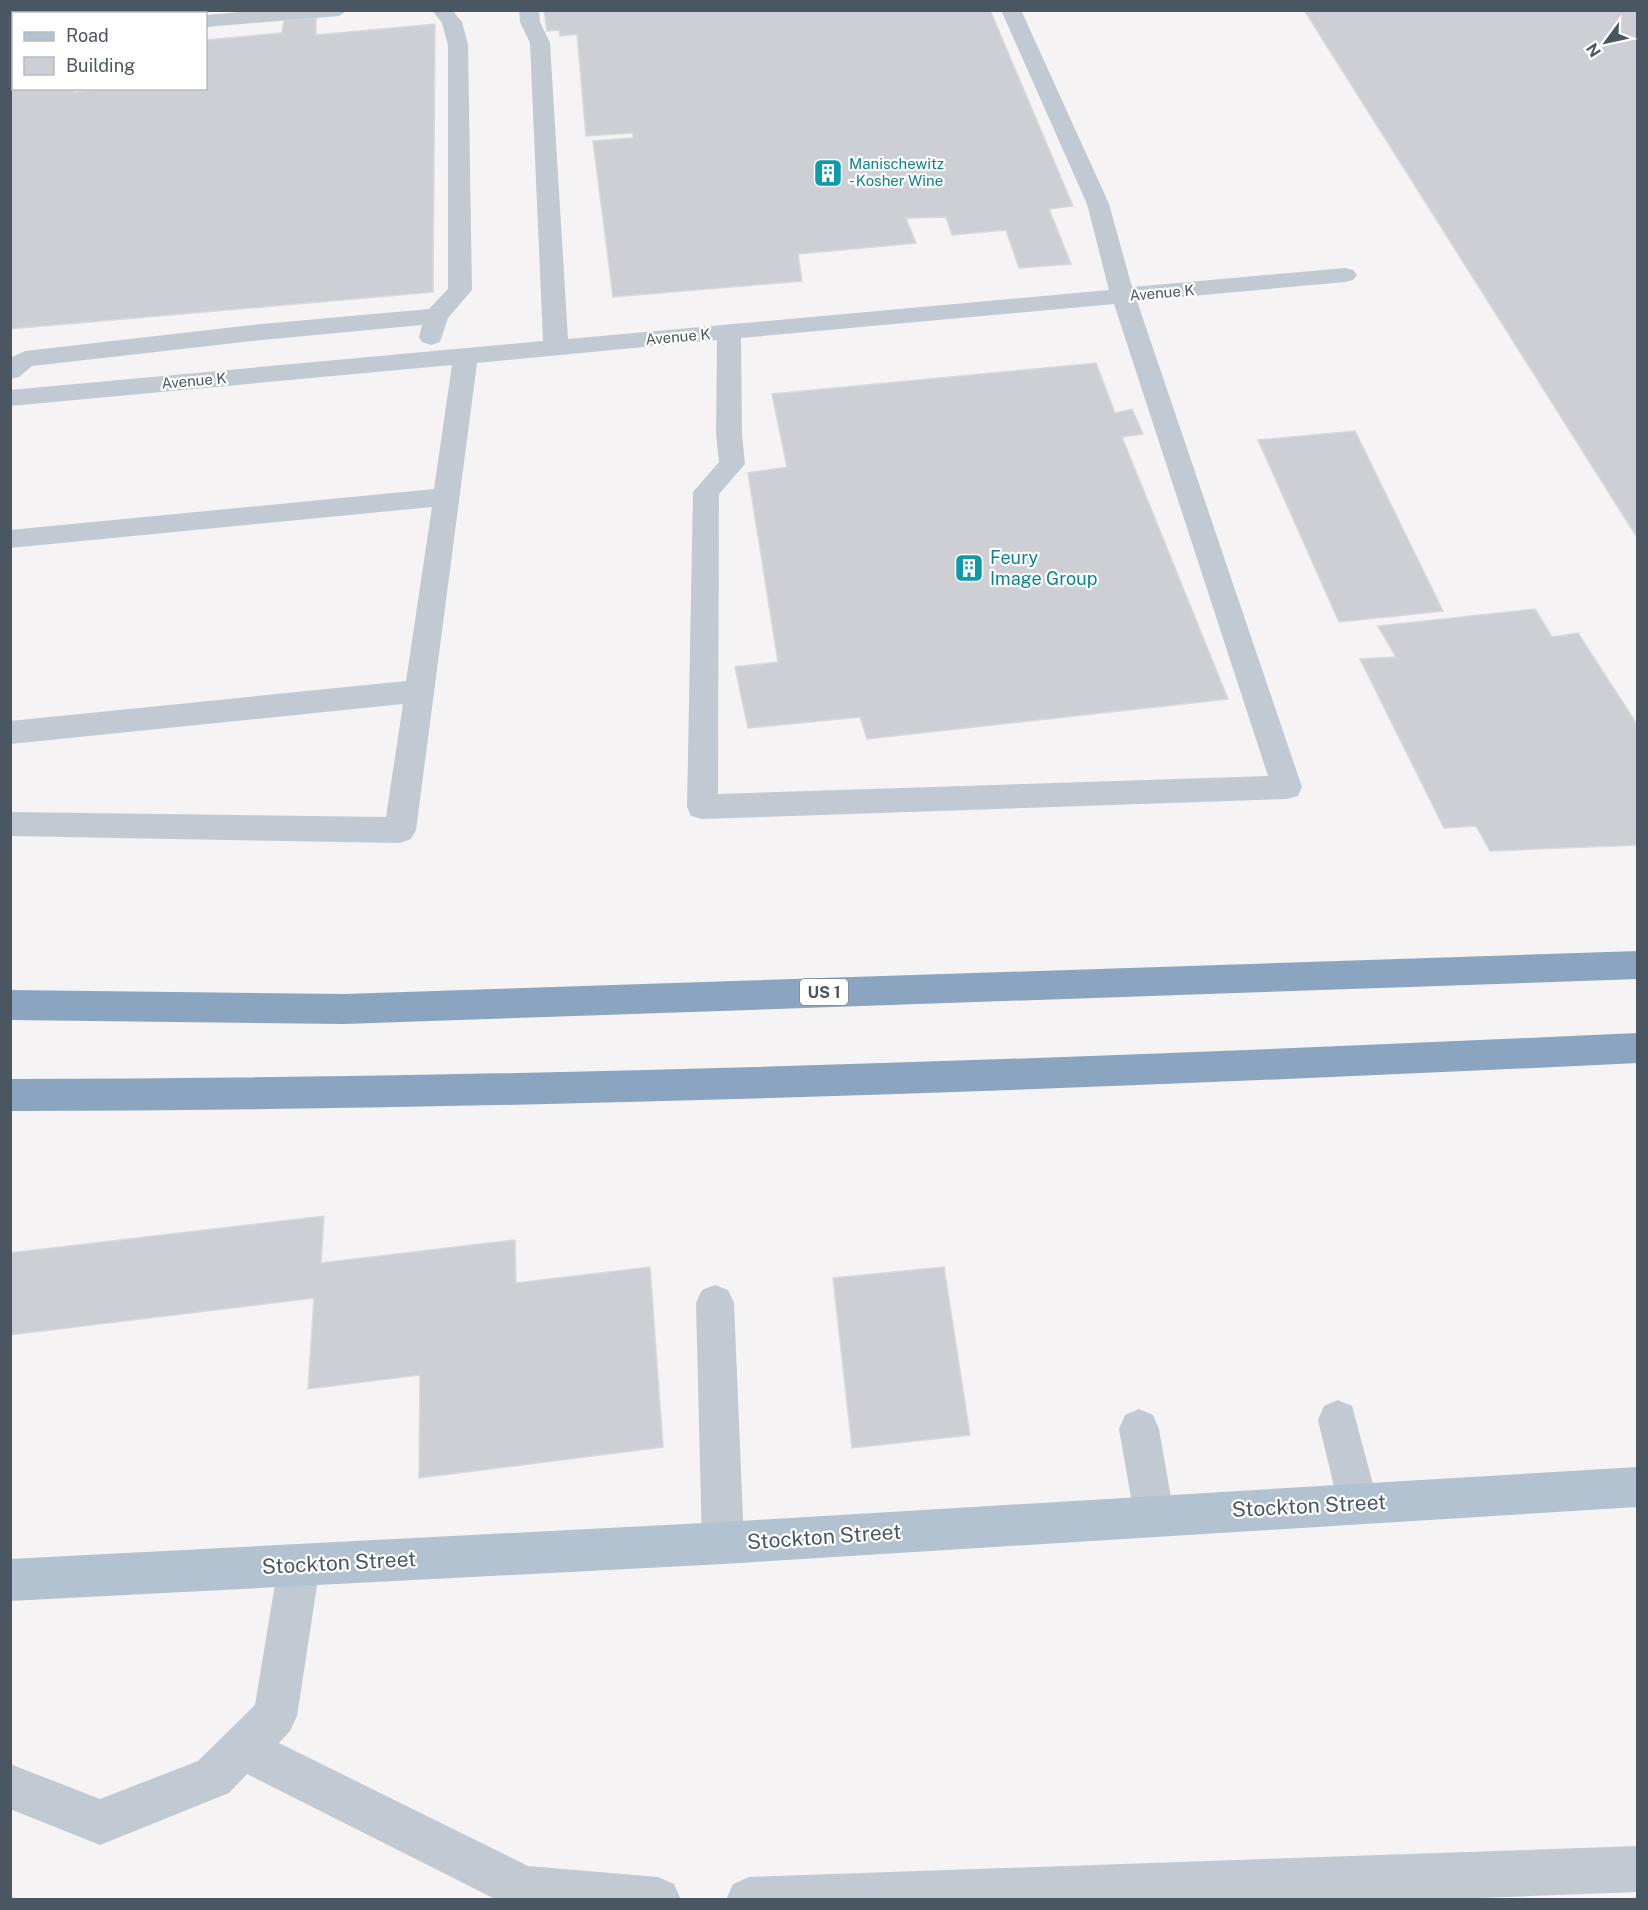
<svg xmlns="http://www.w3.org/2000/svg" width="1648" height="1910" font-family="'Public Sans',sans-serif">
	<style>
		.building { fill: #cdcfd5; stroke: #d7d9de; stroke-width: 1.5 }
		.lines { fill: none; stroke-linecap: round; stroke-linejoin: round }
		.minor { fill: #c1cad2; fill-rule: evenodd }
		.major { fill: #b3c2d1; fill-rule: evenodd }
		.highway { fill: #8ba5c1; fill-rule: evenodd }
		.labels { text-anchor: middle; stroke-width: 4.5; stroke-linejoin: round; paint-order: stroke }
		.far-culture-label { font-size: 15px; fill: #0d838f; stroke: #fff; text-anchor: start }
		.far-street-label { font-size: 15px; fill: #4a5661; stroke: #fff }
		.shield { fill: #fff; stroke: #808990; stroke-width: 1.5 }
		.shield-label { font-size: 16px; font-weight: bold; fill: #4a5661 }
		.culture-label { font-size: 18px; fill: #0d838f; stroke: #fff; text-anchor: start }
		.near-street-label { font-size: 21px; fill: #4a5661; stroke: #fff }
	</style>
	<rect width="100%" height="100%" fill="#f5f3f3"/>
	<g class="building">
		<polygon points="544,10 990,10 1073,206 1049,209 1071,264 1019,268 1006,230 952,235 946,217 906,218 916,243 798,254 802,281 613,297 593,141 633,138 633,133 586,136 577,34 560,36 559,30 547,31"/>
		<polygon points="1304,10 1638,10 1638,539"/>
		<polygon points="316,18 316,35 435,24 433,292 10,329 10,85 14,85 14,88 75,88 74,92 114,88 206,88 206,40 282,33 284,20"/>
		<polygon points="1096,363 1115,413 1132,409 1143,434 1122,437 1228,699 867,739 860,717 748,728 735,667 778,662 748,473 787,467 772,394"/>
		<polygon points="1355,431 1443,611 1339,622 1258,440"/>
		<polygon points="1535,609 1552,637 1578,633 1638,726 1638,845 1490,851 1476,826 1444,828 1360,659 1396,657 1378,626"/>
		<polygon points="324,1216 321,1263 515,1240 516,1283 650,1267 663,1447 419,1478 420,1375 308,1389 314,1298 10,1335 10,1253"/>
		<polygon points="944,1267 970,1435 852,1448 833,1278"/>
	</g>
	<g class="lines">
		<g class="minor">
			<polygon points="262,10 348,10 339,16 206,27 206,15"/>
			<polygon points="432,10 452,10 462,22 468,45 472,290 448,318 440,342 431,345 422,342 419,337 422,325 252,341 32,366 19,377 10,379 10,358 25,351 252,325 429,309 448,289 448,45 442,23"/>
			<path d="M 519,10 L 539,10 L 540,22 L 550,43 L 568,339 L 1109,290 L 1087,204 L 1001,10 L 1021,10 L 1109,204 L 1132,287 L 1345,268 L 1353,270 L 1357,275 L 1353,280 L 1345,282 L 1137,301 L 1302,787 L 1298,796 L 1287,799 L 702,819 L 691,816 L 687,807 L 693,492 L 719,462 L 716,434 L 717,340 L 477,363 L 416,830 L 411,839 L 400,843 L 10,836 L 10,812 L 386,817 L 403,704 L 10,744 L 10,721 L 406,681 L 432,507 L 10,548 L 10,530 L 434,489 L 452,365 L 10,406 L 10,390 L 543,341 L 530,43 L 520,22 ZM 1114,304 L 1268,776 L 718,794 L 719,494 L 745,464 L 742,434 L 741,338 Z"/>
			<polygon points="715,1285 728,1290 734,1303 744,1543 738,1558 723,1564 708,1558 702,1543 696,1303 702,1290"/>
			<polygon points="1338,1400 1352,1406 1378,1503 1372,1517 1358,1523 1344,1517 1338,1503 1318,1420 1324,1406"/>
			<polygon points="1139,1409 1153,1415 1159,1429 1174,1515 1168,1529 1154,1535 1140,1529 1134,1515 1119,1429 1125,1415"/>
			<polygon points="299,1545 314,1551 320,1566 297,1716 290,1731 279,1743 528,1866 658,1877 674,1884 681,1900 497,1900 247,1774 229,1793 100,1845 10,1809 10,1764 100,1799 198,1761 255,1705 278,1566 284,1551"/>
			<polygon points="1638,1846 1638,1892 1424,1900 726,1900 733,1884 749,1877"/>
		</g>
		<polygon class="major" points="1638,1467 1638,1507 723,1564 10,1601 10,1559 723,1522"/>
		<g class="highway">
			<polygon points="1638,951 1638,979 344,1024 10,1020 10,990 344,994"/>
			<path d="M 1638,1033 L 1638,1063 C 1095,1089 553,1110 10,1111 L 10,1079 C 553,1078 1095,1058 1638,1033 Z"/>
		</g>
	</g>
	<defs>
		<g id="building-square" transform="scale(1.5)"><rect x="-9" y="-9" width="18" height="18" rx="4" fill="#0f9aa8" stroke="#fff"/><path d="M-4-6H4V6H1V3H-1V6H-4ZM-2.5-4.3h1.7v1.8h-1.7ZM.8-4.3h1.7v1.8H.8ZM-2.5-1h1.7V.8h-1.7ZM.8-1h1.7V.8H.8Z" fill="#fff"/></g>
	</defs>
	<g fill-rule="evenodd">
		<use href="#building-square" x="828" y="173"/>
		<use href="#building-square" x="969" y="568"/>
	</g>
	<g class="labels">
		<g class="far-culture-label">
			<text x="849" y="169">Manischewitz<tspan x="849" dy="17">- Kosher Wine</tspan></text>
		</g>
		<g class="far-street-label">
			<text transform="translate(1162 293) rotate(-5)" y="5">Avenue K</text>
			<text transform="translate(678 337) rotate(-5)" y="5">Avenue K</text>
			<text transform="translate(194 381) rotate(-5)" y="5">Avenue K</text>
		</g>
		<rect class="shield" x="800" y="979" width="48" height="26" rx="4.5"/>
		<g class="shield-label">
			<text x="824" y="998">US 1</text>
		</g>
		<g class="culture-label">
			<text x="990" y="564">Feury<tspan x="990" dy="21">Image Group</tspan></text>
		</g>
		<g class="near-street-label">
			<text transform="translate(1309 1506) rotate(-3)" y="7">Stockton Street</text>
			<text transform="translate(824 1537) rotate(-4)" y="7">Stockton Street</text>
			<text transform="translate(339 1563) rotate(-3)" y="7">Stockton Street</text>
		</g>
	</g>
	<rect width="1648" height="1910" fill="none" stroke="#4a5661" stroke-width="24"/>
	<rect x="12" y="12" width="195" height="78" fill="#ffffff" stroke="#b7bbc0" stroke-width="1.5"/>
	<rect x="24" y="32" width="30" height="9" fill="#b3c2d1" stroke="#b7bbc0" stroke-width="1.5"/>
	<text x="66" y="42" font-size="18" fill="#4a5661">Road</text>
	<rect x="24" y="57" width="30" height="18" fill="#cdcfd5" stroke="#b7bbc0" stroke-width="1.5"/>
	<text x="66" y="72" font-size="18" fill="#4a5661">Building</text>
	<g transform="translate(1606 42) rotate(237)" stroke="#ffffff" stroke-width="4.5" paint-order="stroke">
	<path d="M0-4.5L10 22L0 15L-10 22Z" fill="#4a5661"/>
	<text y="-9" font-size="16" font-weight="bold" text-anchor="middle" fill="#4a5661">N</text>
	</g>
</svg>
